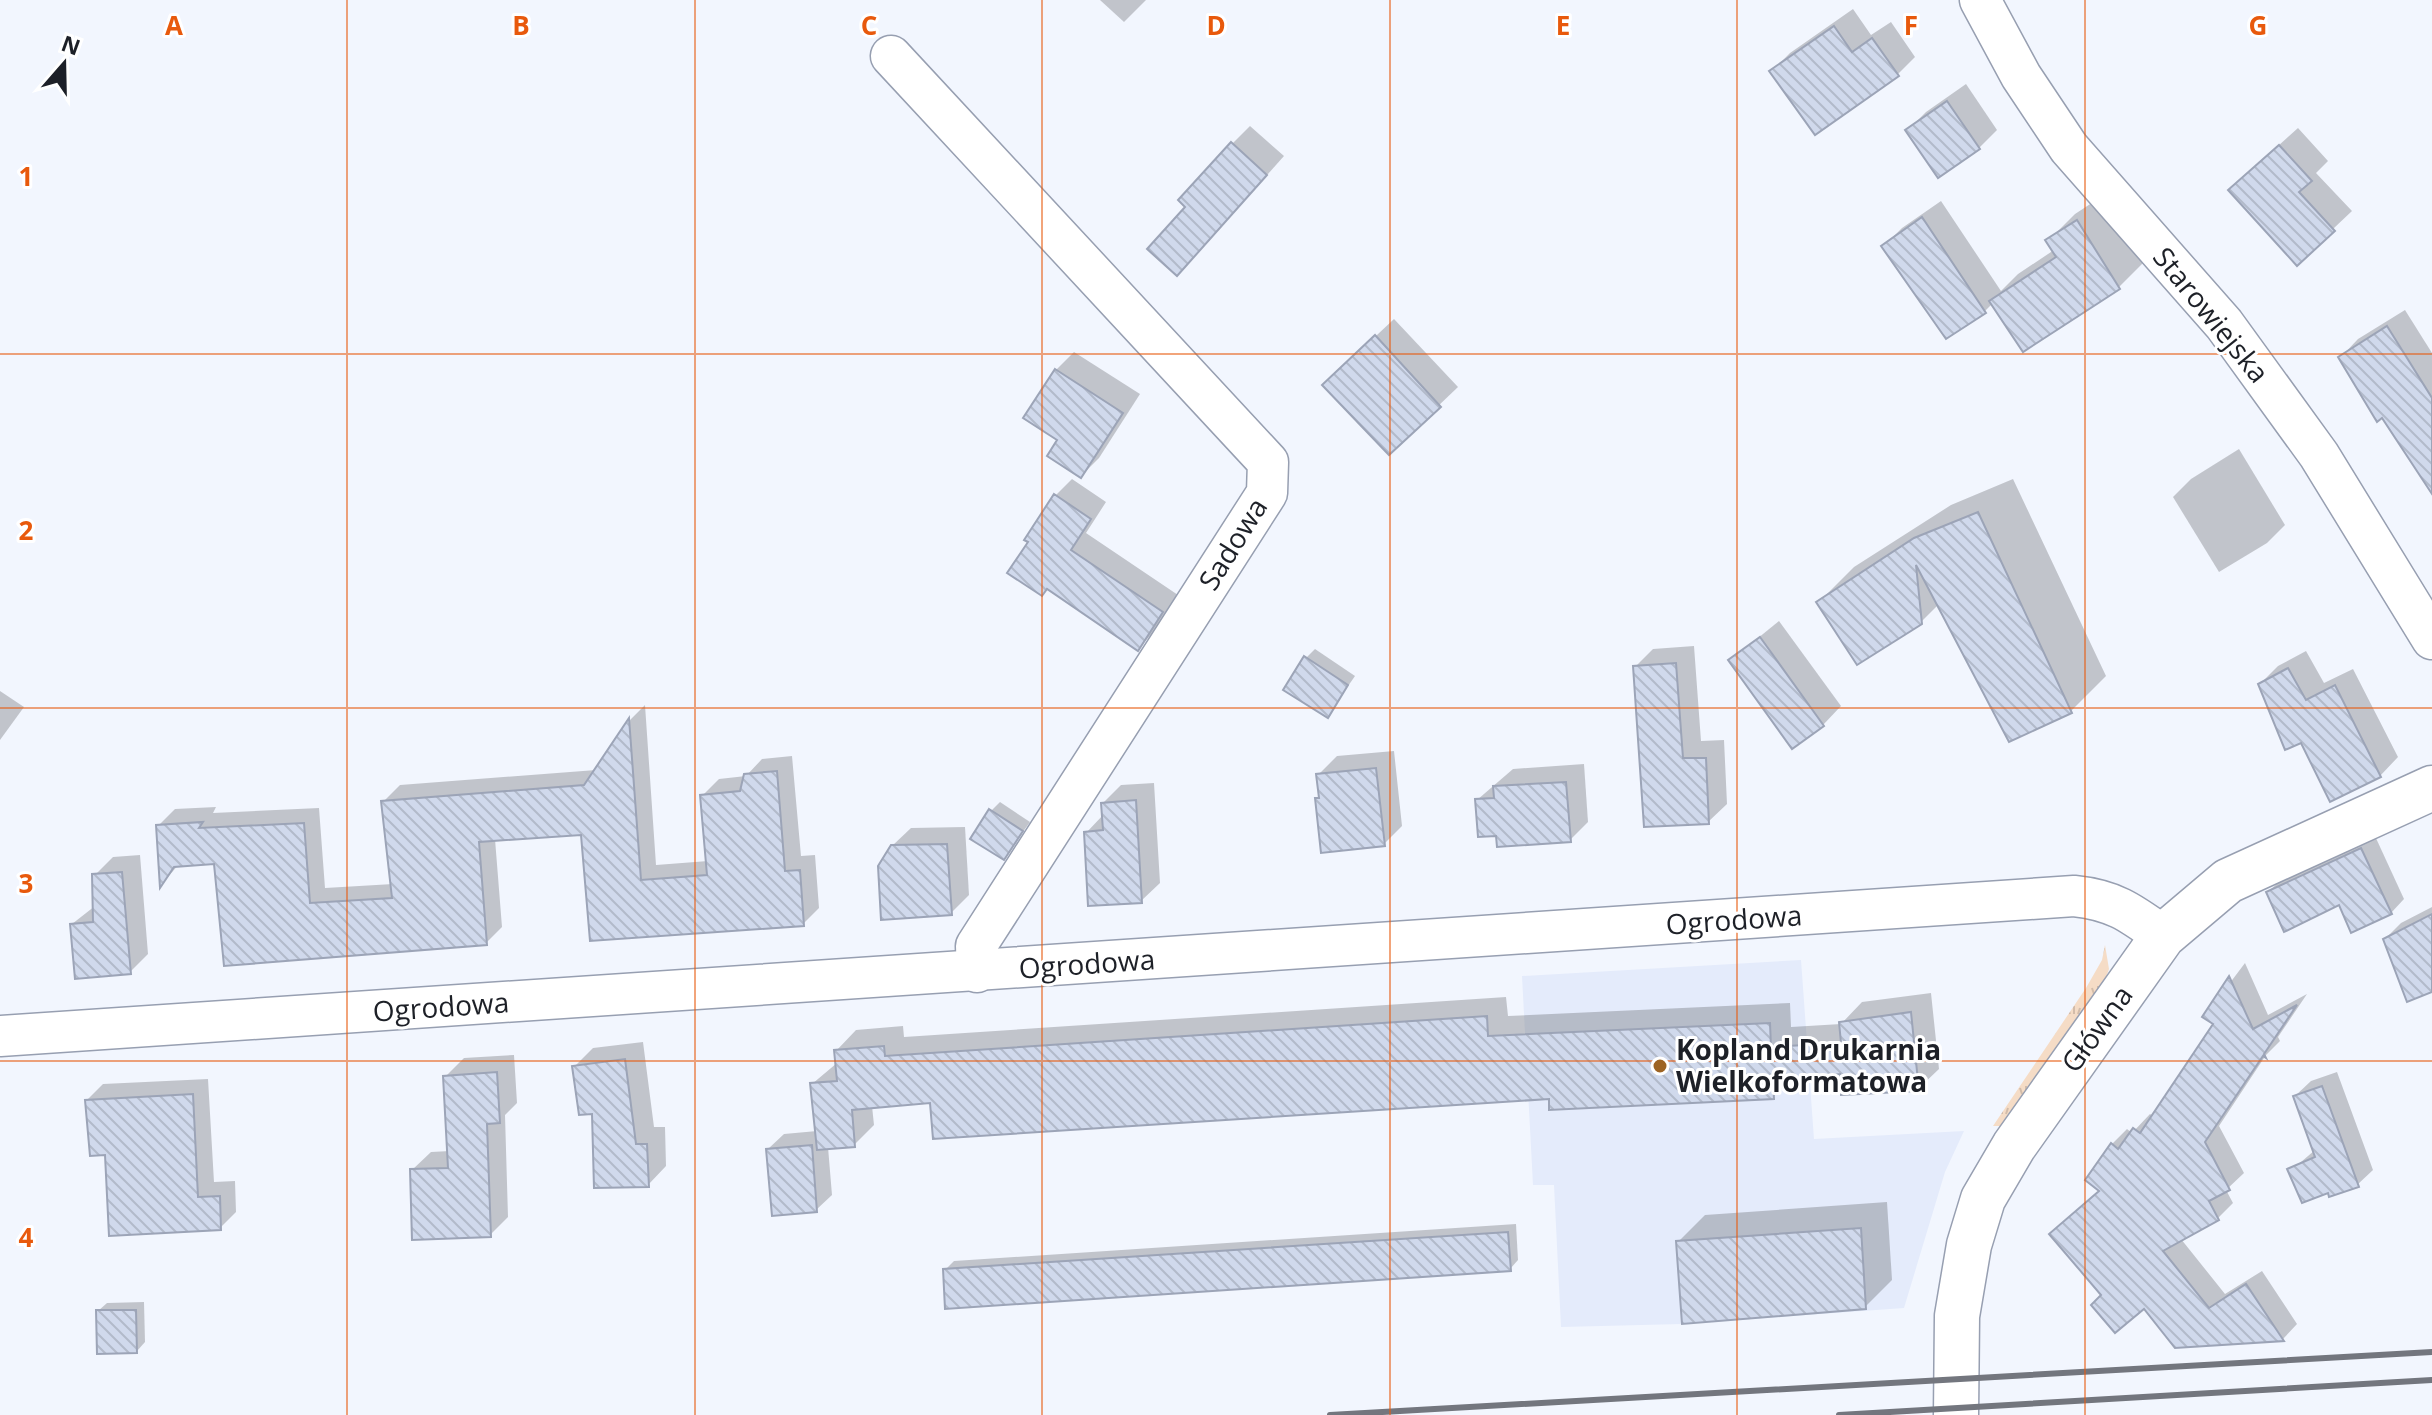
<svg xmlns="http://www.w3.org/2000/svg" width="2432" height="1415" font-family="'Open Sans',sans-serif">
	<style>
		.built { fill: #e4ebfb }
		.grass { fill: url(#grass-tufts) }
		.shadow { fill: #0003 }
		.building { fill: url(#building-back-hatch); stroke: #9ca4b7; stroke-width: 2 }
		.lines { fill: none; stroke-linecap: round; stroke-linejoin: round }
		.minor-casing { stroke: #979fb1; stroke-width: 43 }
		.tertiary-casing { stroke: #979fb1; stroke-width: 47 }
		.minor { stroke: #fff; stroke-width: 40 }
		.tertiary { stroke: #fff; stroke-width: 44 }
		.rail { stroke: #73767e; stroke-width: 6 }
		.grid { fill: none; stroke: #e8590c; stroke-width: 2; stroke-opacity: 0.55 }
		.poi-dot { fill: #9d6323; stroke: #fff; stroke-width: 3 }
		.labels { text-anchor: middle; stroke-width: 6; stroke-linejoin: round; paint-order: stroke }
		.street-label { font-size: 28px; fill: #1d2027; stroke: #fff }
		.poi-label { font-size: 28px; font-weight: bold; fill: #1d2027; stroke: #fff; text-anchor: start }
		.grid-label { font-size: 26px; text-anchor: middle; font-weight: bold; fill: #e8590c; stroke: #fff; stroke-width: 6; stroke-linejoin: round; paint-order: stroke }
	</style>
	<defs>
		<pattern id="grass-tufts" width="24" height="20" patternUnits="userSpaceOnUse" patternTransform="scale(2)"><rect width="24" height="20" fill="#f5dcc6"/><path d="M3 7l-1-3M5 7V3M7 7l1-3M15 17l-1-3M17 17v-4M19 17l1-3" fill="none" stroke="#d2bcaa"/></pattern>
		<pattern id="building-back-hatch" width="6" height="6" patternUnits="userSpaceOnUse" patternTransform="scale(2)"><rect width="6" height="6" fill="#d0d9ec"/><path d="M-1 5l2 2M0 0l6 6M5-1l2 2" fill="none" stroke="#b2baca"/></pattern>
	</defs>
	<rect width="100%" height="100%" fill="#f2f6fe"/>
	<polygon class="built" points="1801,960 1814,1139 1964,1131 1945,1172 1904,1308 1682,1324 1561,1327 1554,1185 1533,1185 1522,976"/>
	<polygon class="grass" points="2105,945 2109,969 2104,983 2003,1126 1993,1126 2086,988 2102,960"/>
	<g class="shadow">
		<polygon points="1100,0 1146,0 1124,22"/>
		<polygon points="1853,9 1871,35 1891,22 1915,57 1897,75 1772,71 1790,53"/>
		<polygon points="1966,84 1997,130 1979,148 1908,130 1926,112"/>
		<polygon points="1250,126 1284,156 1195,256 1188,207 1232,144"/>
		<polygon points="2298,128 2328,161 2316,173 2352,211 2297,263 2249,172"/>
		<polygon points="2104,195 2146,260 2119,287 2023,349 1993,303 1985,311 1884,246 1902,228 1941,201 2001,291 2018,274 2054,250 2048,241 2075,214"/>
		<polygon points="2405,310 2432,353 2432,489 2341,357 2358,339"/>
		<polygon points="1394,319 1458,387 1389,453 1343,367"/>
		<polygon points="1074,352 1140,394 1099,458 1081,476 1060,440 1056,370"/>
		<polygon points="2239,449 2285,525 2267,543 2219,572 2173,497 2191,479"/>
		<polygon points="1072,479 1106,502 1086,533 1178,595 1155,631 1138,648 1048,588 1055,496"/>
		<polygon points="2013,479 2106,676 2071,711 1939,604 1921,622 1819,602 1854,567 1951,505"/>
		<polygon points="1779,621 1841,706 1823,725 1731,660"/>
		<polygon points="1694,646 1701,741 1724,740 1727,804 1708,822 1635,667 1653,649"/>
		<polygon points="1315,649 1355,676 1328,715 1306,658"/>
		<polygon points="2306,651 2324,683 2353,669 2398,757 2380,776 2260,684 2278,666"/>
		<polygon points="0,691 24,707 0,740"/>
		<polygon points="645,705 656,865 708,861 703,795 719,779 746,776 762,759 792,756 801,856 815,855 819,908 803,924 592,939 583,833 495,839 502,927 486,943 226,964 216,862 179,864 162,884 159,825 175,809 216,807 213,813 319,808 325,888 393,884 383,802 400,785 596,770 631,719"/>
		<polygon points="1394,751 1402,826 1384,844 1317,799 1320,795 1318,775 1337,756"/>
		<polygon points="1584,764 1588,822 1570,840 1498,834 1477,800 1513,769"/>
		<polygon points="1154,783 1160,883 1141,901 1086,833 1104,814 1103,803 1121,785"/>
		<polygon points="1000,802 1030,822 1004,858 991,811"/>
		<polygon points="965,827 969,895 951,913 892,846 911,828"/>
		<polygon points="2375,836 2404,899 2391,913 2268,892 2282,879"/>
		<polygon points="140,855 148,954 130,972 72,924 95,906 95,875 113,857"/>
		<polygon points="2432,907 2432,990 2385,939 2401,923"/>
		<polygon points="2245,963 2268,1015 2307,994 2278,1037 2280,1041 2266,1055 2219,1126 2244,1173 2226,1190 2233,1203 2218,1218 2181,1239 2225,1294 2262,1271 2297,1324 2283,1339 2176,1346 2145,1306 2104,1294 2052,1234 2100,1190 2112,1144 2127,1129 2132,1133 2150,1114 2153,1116 2216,1023 2205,1016"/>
		<polygon points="1931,993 1939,1069 1918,1089 1842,1072 1793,1077 1773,1097 932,1101 872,1106 874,1125 854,1145 828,1147 832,1195 816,1210 768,1149 784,1134 817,1131 812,1084 837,1063 836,1051 856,1030 903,1026 904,1037 1506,997 1508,1016 1790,1003 1791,1027 1841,1024 1862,1002"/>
		<polygon points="643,1042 654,1127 665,1127 666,1166 648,1185 594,1111 575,1066 593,1048"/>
		<polygon points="514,1055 517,1103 505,1115 508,1217 490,1235 412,1170 431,1152 450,1151 446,1076 464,1058"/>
		<polygon points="2337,1072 2373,1170 2357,1185 2329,1190 2294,1168 2315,1150 2295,1096 2311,1081"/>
		<polygon points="208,1079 214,1182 235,1181 236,1212 220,1228 106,1153 87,1100 103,1084"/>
		<polygon points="1887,1202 1892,1280 1865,1307 1678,1242 1705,1215"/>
		<polygon points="1516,1224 1518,1260 1510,1269 945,1270 954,1261"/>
		<polygon points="144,1302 145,1342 137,1351 98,1311 107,1303"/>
	</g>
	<g class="building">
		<polygon points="1834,26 1852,52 1872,38 1899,76 1815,135 1769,71"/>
		<polygon points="1947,101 1980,149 1938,178 1905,130"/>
		<polygon points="1231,142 1267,175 1177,276 1147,249 1185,207 1178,200"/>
		<polygon points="2279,145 2312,181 2299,192 2335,231 2297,266 2228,190"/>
		<polygon points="1922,217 1986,313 1946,339 1881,246"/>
		<polygon points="2077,220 2120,289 2023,352 1989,301 2056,257 2045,240"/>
		<polygon points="2387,326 2432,398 2432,494 2382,418 2377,422 2338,357"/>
		<polygon points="1375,335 1441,407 1389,455 1322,385"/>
		<polygon points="1055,369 1123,413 1081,478 1047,456 1057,440 1023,418"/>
		<polygon points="1054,494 1091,519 1071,550 1163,612 1138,651 1047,589 1042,596 1007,573 1028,542 1024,540"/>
		<polygon points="1978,512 2072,713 2009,742 1916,565 1922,624 1857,665 1816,602 1914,538"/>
		<polygon points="1760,637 1824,726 1792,749 1728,660"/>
		<polygon points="1304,656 1348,685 1328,718 1283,690"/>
		<polygon points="1676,663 1683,758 1706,758 1709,824 1644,827 1633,666"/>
		<polygon points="2288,668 2306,700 2335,685 2381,777 2330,802 2301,743 2285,750 2258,684"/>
		<polygon points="629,718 641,880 707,875 700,795 740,791 744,774 777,771 785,871 800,870 804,926 590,941 581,835 479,842 487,945 224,966 214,864 174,867 160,888 156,825 203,822 199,828 304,823 310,903 392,898 381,801 584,785"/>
		<polygon points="1376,768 1385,846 1321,853 1315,798 1319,798 1316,774"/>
		<polygon points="1566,782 1571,842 1497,847 1496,836 1478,837 1475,799 1494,798 1493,786"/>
		<polygon points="1136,800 1142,903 1088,906 1084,832 1103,830 1101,803"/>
		<polygon points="989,809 1023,831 1004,860 970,839"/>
		<polygon points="947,844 952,915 881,920 878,866 891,845"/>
		<polygon points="2361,848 2392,914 2351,933 2339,905 2284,932 2266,892"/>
		<polygon points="122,872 131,974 75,979 70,924 93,922 92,874"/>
		<polygon points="2432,914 2432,992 2407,1002 2383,939"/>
		<polygon points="2229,976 2253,1029 2297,1005 2264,1054 2266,1058 2263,1056 2205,1142 2230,1190 2209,1201 2219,1220 2163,1251 2209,1308 2246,1284 2284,1341 2175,1348 2144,1309 2115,1333 2091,1305 2101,1295 2049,1234 2099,1191 2085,1180 2111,1143 2118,1149 2133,1128 2140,1133 2213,1024 2202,1017"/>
		<polygon points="1911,1012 1919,1091 1841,1095 1840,1074 1773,1081 1774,1099 1549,1110 1549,1099 933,1139 930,1103 852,1110 855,1147 817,1150 810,1083 837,1081 834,1050 884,1046 885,1056 1487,1016 1488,1036 1770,1023 1771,1047 1841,1043 1839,1022"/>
		<polygon points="625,1059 636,1144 647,1144 649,1187 594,1188 592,1114 579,1115 572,1066"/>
		<polygon points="497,1072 500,1123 487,1124 491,1237 412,1240 410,1169 448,1168 443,1076"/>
		<polygon points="2322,1086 2359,1187 2329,1197 2328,1193 2302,1203 2287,1169 2315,1157 2293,1096"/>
		<polygon points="193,1094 198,1197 220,1196 221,1230 109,1236 105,1155 90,1156 85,1100"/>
		<polygon points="812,1145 817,1212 772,1216 766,1149"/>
		<polygon points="1861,1228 1866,1309 1682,1324 1676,1241"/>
		<polygon points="1508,1232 1511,1271 945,1309 943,1269"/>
		<polygon points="96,1310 136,1310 137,1353 97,1354"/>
	</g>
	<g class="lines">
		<g class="minor-casing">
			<g id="minor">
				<polyline points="1980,0 2021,76 2069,148 2224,324 2319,455 2432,639"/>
				<polyline points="891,56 1268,462 1267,493 976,946 977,972"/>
				<path d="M 0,1036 L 2074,896 C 2114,900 2131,913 2163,936"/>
			</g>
		</g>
		<g class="tertiary-casing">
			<polyline id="tertiary" points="1956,1415 1957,1316 1969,1245 1983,1199 2014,1146 2163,936 2228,881 2432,788"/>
		</g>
		<use href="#minor" class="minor"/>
		<use href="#tertiary" class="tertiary"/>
		<g class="rail">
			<polyline points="1330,1415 2432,1352"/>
			<polyline points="1839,1415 2432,1380"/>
		</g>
	</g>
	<path class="grid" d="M 347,0 L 347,1415M 695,0 L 695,1415M 1042,0 L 1042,1415M 1390,0 L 1390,1415M 1737,0 L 1737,1415M 2085,0 L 2085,1415M 0,354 L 2432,354M 0,708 L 2432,708M 0,1061 L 2432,1061"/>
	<circle class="poi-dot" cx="1660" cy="1066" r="8"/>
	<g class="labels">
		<g class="street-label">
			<text transform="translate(2211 315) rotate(51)" y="10">Starowiejska</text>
			<text transform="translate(1233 544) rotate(-58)" y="10">Sadowa</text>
			<text transform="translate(1734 920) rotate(-4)" y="10">Ogrodowa</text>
			<text transform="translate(1087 964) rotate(-4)" y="10">Ogrodowa</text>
			<text transform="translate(441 1007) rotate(-4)" y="10">Ogrodowa</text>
			<text transform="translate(2097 1029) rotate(-54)" y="10">Główna</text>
		</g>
		<g class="poi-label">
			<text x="1676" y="1060">Kopland Drukarnia<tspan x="1676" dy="32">Wielkoformatowa</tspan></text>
		</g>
	</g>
	<g class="grid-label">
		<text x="174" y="35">A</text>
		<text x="521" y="35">B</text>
		<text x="869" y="35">C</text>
		<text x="1216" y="35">D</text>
		<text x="1563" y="35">E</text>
		<text x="1911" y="35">F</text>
		<text x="2258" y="35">G</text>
		<text x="26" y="186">1</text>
		<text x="26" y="540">2</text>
		<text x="26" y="893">3</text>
		<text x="26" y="1247">4</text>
	</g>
	<g transform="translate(64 64) rotate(20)" stroke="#ffffff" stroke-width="6" paint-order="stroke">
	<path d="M0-6L14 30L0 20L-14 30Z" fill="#1d2027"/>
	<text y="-12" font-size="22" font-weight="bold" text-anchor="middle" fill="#1d2027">N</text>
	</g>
</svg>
